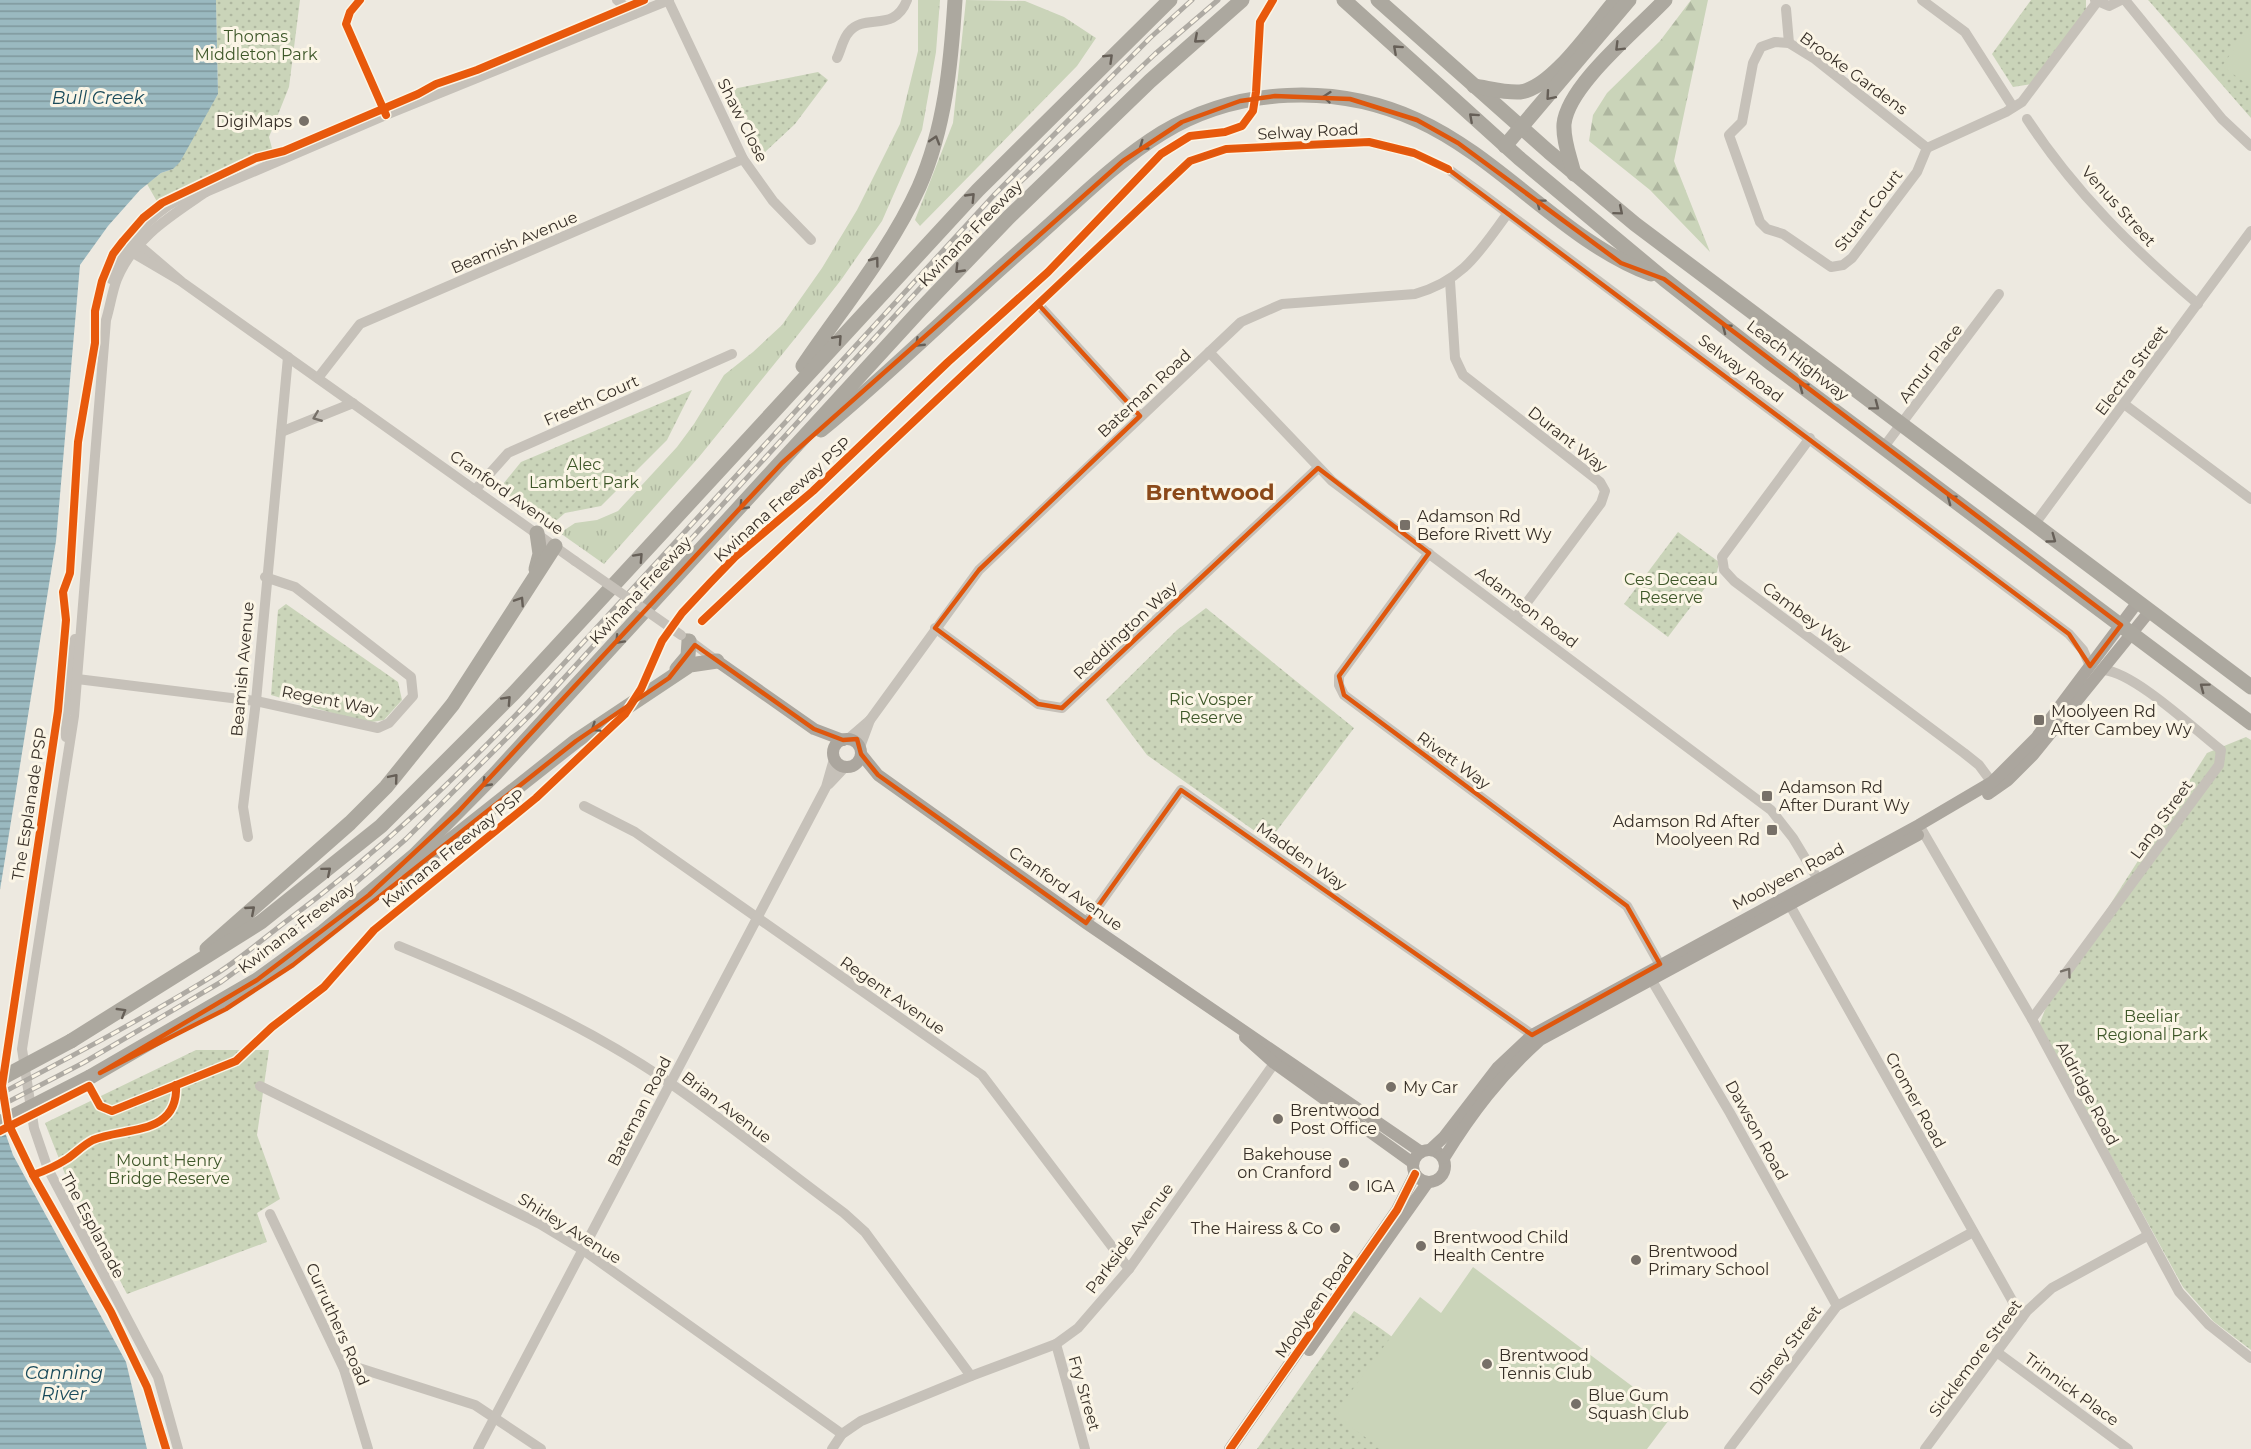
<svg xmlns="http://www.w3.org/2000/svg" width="2251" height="1449" font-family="Montserrat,sans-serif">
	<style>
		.grass { fill: url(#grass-tufts) }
		.forest { fill: url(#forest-firs) }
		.park { fill: url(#park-dots) }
		.pitch { fill: #cad4b9 }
		.water { fill: url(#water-rules) }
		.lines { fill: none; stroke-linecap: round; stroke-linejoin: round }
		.minor { stroke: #c6c1b9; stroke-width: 10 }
		.major { stroke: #aba69e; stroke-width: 12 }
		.highway { stroke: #aca89f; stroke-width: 15 }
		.rail-casing { stroke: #aeaaa3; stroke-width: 5 }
		.rail { stroke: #fbf5e6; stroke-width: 3; stroke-dasharray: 9; stroke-linecap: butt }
		.minor-bridge { stroke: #c6c1b9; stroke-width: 10 }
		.highway-bridge { stroke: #aca89f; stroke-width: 15 }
		.cycleway-casing { stroke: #fbf5e6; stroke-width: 11 }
		.cycleway { stroke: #e8590c; stroke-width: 8 }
		.oneway { stroke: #665f57 }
		.oneway2 { stroke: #777169 }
		.marked { fill: none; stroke: #df570d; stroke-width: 4.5; stroke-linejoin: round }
		.poi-dot { fill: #777068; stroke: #fbf5e6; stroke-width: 2 }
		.labels { text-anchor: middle; stroke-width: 6; stroke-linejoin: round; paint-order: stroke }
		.park-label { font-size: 16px; fill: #3e5729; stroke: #fbf5e6 }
		.street-label { font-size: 16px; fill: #372f27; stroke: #fbf5e6 }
		.poi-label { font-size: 16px; fill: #372f27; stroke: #fbf5e6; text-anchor: start }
		.water-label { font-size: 18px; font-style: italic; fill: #1a4b5b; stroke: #fbf5e6 }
		.district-label { font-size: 22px; font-weight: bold; fill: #8b491a; stroke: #fbf5e6 }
	</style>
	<defs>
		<pattern id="grass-tufts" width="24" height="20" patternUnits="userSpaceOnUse" patternTransform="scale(1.5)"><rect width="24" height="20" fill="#cad4b9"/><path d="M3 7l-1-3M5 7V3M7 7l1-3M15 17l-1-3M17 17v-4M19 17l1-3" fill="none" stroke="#aeb69f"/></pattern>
		<pattern id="forest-firs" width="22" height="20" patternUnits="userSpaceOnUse" patternTransform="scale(1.5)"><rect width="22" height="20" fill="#cad4b9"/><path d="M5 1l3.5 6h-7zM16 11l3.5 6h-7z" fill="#aeb69f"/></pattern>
		<pattern id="park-dots" width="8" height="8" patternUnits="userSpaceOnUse" patternTransform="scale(1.5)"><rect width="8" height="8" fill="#cad4b9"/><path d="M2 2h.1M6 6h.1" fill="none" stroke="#aeb69f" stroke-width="1.8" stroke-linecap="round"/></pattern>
		<pattern id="water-rules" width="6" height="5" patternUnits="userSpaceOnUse" patternTransform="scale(1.5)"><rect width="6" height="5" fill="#9ab9c0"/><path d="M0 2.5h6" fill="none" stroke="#7e979c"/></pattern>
	</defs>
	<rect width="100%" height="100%" fill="#ede9e0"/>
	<g class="grass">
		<polygon points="918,0 940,0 936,52 922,130 882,221 841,280 797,336 699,457 604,564 560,533 575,523 597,520 618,511 677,447 694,424 724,375 753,352 782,325 822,268 857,210 900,124 918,51"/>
		<polygon points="966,0 1025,1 1064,17 1096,38 1077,66 920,226 915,220 953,123"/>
	</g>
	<polygon class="forest" points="1691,0 1708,0 1674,161 1710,252 1650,190 1589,141 1593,115 1607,93 1660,41"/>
	<g class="park">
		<polygon points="216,0 300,0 289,87 269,137 273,152 159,205 147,184 161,173 173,169 218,94"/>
		<polygon points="2031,0 2086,0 2086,11 2032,84 2013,87 1992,54"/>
		<polygon points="2148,0 2251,0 2251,118 2150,2"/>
		<polygon points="818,72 828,80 795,124 764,153 747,122 733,89"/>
		<polygon points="692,390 667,440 601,506 565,513 551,525 499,489 521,462"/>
		<polygon points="1678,532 1719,562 1717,572 1668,637 1624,604"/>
		<polygon points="286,604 398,682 402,700 384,720 366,723 271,695 278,610"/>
		<polygon points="1206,608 1354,728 1269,841 1147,755 1106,700 1177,630"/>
		<polygon points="2246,737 2251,740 2251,1350 2213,1321 2183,1287 2039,1025 2049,1000 2207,753"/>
		<polygon points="196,1050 269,1050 257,1135 280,1199 257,1213 267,1242 127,1294 65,1174 45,1123"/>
		<polygon points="1354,1311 1380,1328 1546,1449 1257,1449"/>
	</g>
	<g class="pitch">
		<polygon points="2251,25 2251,87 2222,66"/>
		<polygon points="1473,1267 1672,1416 1647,1449 1382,1449 1334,1415 1420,1297 1441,1313"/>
	</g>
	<g class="water">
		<polygon points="0,0 216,0 218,94 180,162 173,169 161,173 140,190 108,226 80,265 56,541 0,890"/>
		<polygon points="0,1118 13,1155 126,1362 147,1449 0,1449"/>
	</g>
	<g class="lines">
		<g class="minor">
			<polyline points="360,0 350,12 346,24 386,115"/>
			<polyline points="617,0 634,14"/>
			<polyline points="668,0 743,159 773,201 811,240"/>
			<polyline points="1922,0 1965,32 2013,107"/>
			<polyline points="2095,0 2109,6 2121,0"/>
			<polyline points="2125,0 2222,119 2251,146"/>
			<polyline points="1786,9 1789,43"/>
			<polygon points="1775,42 1789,43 1815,59 1927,148 1917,172 1852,258 1843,265 1831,267 1783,234 1767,229 1760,222 1729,135 1742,122 1753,63 1761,47"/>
			<path d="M 837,58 C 841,50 843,38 849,32 C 865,12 894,34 907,0"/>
			<path d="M 2027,119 C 2074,191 2133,249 2198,304"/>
			<polyline points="1927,148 2006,112 2022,102 2097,2"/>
			<polyline points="134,241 182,282 575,561"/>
			<polyline points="128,250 179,280"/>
			<path d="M 111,279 C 122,247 149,215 179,199 C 187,195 198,194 206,192 L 386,115 L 669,0"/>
			<polyline points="1450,281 1455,358 1463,375 1600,482 1605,491 1601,503 1516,617"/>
			<polyline points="1038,304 1140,416"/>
			<polyline points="1209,352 1332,481 1771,810 1793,838 1822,886"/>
			<polyline points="318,378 360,324 743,159"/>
			<polyline points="2124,404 2251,499"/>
			<polyline points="281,432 353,403"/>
			<polyline points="1810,438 1722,557 1724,570 1734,581 1964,753 1979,765 1996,788"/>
			<polyline points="1883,448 1999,294"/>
			<polyline points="475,490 508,453 732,354"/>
			<polyline points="2034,525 2251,231"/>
			<polyline points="1429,553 1339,676 1339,685 1344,695 1627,906 1664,972"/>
			<polyline points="702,621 1190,161 1226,149 1369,142 1414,153 1448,169 1485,196 2069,634 2083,650 2090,666"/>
			<polyline points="935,628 1038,704 1062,708 1318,468"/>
			<polyline points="686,638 717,661"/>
			<polyline points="69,678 256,701 378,728 389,723 413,696 411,677 295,587 265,577"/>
			<polyline points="66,737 65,714 75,639"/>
			<polyline points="848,739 870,720"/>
			<path d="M 860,747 L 870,720 L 979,570 L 1241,322 L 1282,304 L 1415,294 C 1464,280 1479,252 1508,213"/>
			<polyline points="829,784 845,767"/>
			<polyline points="584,806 635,832 982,1075 1129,1269"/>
			<polyline points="1919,825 2032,1019 2179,1292 2208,1324 2251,1358"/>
			<polyline points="248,837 243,807 256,701 288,357"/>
			<polyline points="1787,900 2022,1318"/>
			<polyline points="1086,923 1181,790 1537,1038"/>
			<path d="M 399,946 C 489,983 583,1024 664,1079 C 726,1121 784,1169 844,1213 L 865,1232 L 971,1376"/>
			<polyline points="1648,974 1730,1113 1837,1306"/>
			<path d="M 2032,1019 L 2219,765 L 2221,750 C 2194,729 2135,673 2104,670"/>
			<polyline points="260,1086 540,1224 583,1250 842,1434"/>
			<polyline points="270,1214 344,1369 368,1449"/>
			<polyline points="1056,1344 1085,1449"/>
			<polyline points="1998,1353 2128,1449"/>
			<polyline points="344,1369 359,1368 475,1405 541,1449"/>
			<path d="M 178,1449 L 158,1377 L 48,1169 L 34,1128 L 22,1049 L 74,716 L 106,320 C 110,307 112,292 117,279 C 134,238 171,216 206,192"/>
			<polyline points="478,1449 826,787 834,759"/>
			<polyline points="832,1449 842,1434 861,1421 971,1376 1056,1344 1078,1328 1129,1269 1278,1058"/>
			<polyline points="1729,1449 1837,1306 1973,1232"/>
			<polyline points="1925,1449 2027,1311 2052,1288 2147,1236"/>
		</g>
		<g class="major">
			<polyline points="717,661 814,729 843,740"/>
			<circle cx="847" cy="753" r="14"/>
			<polyline points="861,754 878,775 1086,923 1421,1152"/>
			<polyline points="1988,794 2008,780 2033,755 2149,612"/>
			<polyline points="1245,1037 1274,1063 1413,1163"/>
			<circle cx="1429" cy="1166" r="16"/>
			<polyline points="1430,1150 1444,1137 1498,1067 1532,1035 1919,825 1992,782 2036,738 2137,603"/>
			<path d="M 1444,1158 C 1472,1113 1500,1076 1540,1040 L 1918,835"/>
			<polyline points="1309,1350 1428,1182"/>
			<polyline points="1230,1449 1397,1210 1415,1174"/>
		</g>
		<g class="highway">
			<polyline points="1344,0 1519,158 1664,279 1772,364 2251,723"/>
			<polyline points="1378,0 1549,152 1635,224 2251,687"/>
			<path d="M 1474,86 C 1488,88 1505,93 1520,92 C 1553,88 1594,25 1616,0"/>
			<polyline points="1505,146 1629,0"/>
			<path d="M 1574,174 C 1570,157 1563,141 1564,124 C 1568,85 1638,29 1665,0"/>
			<path d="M 803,366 C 842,308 890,251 919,187 C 945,128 951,63 955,0"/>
			<path d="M 821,430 C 895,369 962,301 1034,239 C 1075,203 1115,162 1162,133 C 1238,87 1336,83 1417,120 C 1501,158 1565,242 1651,274"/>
			<polyline points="536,569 540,554 537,533"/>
			<polyline points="677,669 688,656 689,641"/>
			<polyline points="409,873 576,741 690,665 717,661"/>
			<polyline points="207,949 350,823 386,787 453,704 555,546"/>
			<polyline points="71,1041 261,922 381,826 514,693 978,190 1170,0"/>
			<polyline points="90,1077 257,980 323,932 415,855 496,773 921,309 1009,217 1150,81 1242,0"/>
		</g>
		<g class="rail-casing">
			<g id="rail">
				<path d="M 0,1094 C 74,1055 148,1016 219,972 C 241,958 263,939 284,923 C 378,853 452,782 533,697 L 995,194 L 1150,38 L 1192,0"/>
				<polyline points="0,1106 83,1063 221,982 346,891 406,839 534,711 996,205 1155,54 1218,0"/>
			</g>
		</g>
		<use href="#rail" class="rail"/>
		<polyline class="minor-bridge" points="575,561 681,635"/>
		<g class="highway-bridge">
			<polyline points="0,1079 71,1041"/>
			<polyline points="0,1123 90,1077"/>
		</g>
		<g class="cycleway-casing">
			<g id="cycleway">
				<polyline points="360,0 350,12 346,24 386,115"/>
				<polyline points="702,621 1190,161 1226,149 1369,142 1414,153 1448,169"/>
				<polyline points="0,1131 89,1086 100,1106 112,1111 236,1061 272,1027 324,987 374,930 536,798 608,730 625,714 641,689 662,641 682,613 710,583 735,557 813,491 948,362 1048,272 1161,154 1190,136 1225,132 1242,126 1253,111 1256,92 1260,22 1273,0"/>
				<path d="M 33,1175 C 45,1171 56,1166 67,1159 C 76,1153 83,1145 93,1140 C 124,1127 179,1136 176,1085"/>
				<polyline points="166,1449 147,1387 111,1312 33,1175 8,1123 2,1086 58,711 66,620 63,592 70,573 78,442 95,343 95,311 102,281 113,254 123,241 143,218 162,203 256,158 284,151 418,94 436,84 477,70 644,0"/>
				<polyline points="1230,1449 1397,1210 1415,1174"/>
			</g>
		</g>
		<use href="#cycleway" class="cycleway"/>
	</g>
	<defs><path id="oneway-chevron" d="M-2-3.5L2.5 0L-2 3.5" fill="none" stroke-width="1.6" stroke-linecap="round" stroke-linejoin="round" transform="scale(1.5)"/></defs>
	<g class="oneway">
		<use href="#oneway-chevron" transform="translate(1198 39) rotate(139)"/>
		<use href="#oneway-chevron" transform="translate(1619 47) rotate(135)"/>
		<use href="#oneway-chevron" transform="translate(1397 49) rotate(-138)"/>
		<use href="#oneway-chevron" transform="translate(1109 58) rotate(-44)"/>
		<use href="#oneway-chevron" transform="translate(1550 96) rotate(131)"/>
		<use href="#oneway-chevron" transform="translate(1327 97) rotate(-175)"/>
		<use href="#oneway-chevron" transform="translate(1473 117) rotate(-138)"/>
		<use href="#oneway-chevron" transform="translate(935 140) rotate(-73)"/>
		<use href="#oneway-chevron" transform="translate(1143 146) rotate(144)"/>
		<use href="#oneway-chevron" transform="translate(971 197) rotate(-46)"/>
		<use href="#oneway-chevron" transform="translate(1540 203) rotate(-143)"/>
		<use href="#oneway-chevron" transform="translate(1619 211) rotate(40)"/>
		<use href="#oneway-chevron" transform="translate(875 261) rotate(-53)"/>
		<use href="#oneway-chevron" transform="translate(959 269) rotate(134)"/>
		<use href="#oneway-chevron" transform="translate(1726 328) rotate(-142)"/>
		<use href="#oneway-chevron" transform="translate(838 339) rotate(-48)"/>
		<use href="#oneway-chevron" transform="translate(919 343) rotate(136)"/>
		<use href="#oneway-chevron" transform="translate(1803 387) rotate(-143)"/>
		<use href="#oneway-chevron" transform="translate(1875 406) rotate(37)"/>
		<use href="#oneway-chevron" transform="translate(1951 499) rotate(-143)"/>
		<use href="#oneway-chevron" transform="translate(743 506) rotate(133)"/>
		<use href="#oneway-chevron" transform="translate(2052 539) rotate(36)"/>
		<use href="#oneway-chevron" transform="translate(639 557) rotate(-47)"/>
		<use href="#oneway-chevron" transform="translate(520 601) rotate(-57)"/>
		<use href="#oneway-chevron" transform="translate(619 640) rotate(133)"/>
		<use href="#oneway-chevron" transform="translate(2204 687) rotate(-143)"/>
		<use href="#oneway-chevron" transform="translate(507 700) rotate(-47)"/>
		<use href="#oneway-chevron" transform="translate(595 728) rotate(146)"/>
		<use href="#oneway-chevron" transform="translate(394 778) rotate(-50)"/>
		<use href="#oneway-chevron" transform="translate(486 783) rotate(134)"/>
		<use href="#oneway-chevron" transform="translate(327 871) rotate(-40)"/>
		<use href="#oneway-chevron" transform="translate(251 910) rotate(-41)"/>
		<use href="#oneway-chevron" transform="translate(122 1012) rotate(-31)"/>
	</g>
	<g class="oneway2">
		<use href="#oneway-chevron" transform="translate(317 417) rotate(158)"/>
		<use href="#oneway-chevron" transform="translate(2067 972) rotate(-54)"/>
	</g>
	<path class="marked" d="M 1275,96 L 1350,99 L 1417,120 L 1458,143 L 1621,263 L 1664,279 L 2121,625 L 2090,666 L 2069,634 L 1448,169 L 1414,153 L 1369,142 L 1226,149 L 1190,161 L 1038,304 L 1140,416 L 979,570 L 935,628 L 1038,704 L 1062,708 L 1318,468 L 1429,553 L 1339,676 L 1344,695 L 1627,906 L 1660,964 L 1532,1035 L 1181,790 L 1086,923 L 878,775 L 861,754 L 857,739 L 843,740 L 814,729 L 695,645 L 669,678 L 576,741 L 293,965 L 226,1009 L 100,1073 L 257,980 L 369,895 L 458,812 L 782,463 L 1123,161 L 1182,122 L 1240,101 Z"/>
	<g class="poi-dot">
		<circle cx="304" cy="121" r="6"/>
		<rect x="1399" y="519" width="12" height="12" rx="3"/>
		<rect x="2033" y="714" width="12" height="12" rx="3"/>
		<rect x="1761" y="790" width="12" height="12" rx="3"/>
		<rect x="1766" y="824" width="12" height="12" rx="3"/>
		<circle cx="1391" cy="1087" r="6"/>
		<circle cx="1278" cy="1119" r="6"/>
		<circle cx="1344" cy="1163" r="6"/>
		<circle cx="1354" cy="1186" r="6"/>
		<circle cx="1335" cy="1228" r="6"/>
		<circle cx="1421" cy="1246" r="6"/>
		<circle cx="1636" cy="1260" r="6"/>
		<circle cx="1487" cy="1364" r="6"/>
		<circle cx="1576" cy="1404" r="6"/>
	</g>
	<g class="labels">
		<g class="park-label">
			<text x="256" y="42">Thomas<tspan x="256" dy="18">Middleton Park</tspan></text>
			<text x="584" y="470">Alec<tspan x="584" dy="18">Lambert Park</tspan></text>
			<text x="1671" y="585">Ces Deceau<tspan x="1671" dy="18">Reserve</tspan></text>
			<text x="1211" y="705">Ric Vosper<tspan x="1211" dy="18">Reserve</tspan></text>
			<text x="2152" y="1022">Beeliar<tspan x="2152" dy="18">Regional Park</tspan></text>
			<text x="169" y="1166">Mount Henry<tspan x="169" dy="18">Bridge Reserve</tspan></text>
		</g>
		<g class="street-label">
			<text transform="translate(1854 73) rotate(36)" y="6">Brooke Gardens</text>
			<text transform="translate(743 120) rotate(63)" y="6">Shaw Close</text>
			<text transform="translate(1308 131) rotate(-3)" y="6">Selway Road</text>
			<text transform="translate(2119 206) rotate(48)" y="6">Venus Street</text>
			<text transform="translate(1868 210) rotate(-52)" y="6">Stuart Court</text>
			<text transform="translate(970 233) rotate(-46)" y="6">Kwinana Freeway</text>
			<text transform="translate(514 242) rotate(-23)" y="6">Beamish Avenue</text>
			<text transform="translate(1798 360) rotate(37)" y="6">Leach Highway</text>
			<text transform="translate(1930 363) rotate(-53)" y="6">Amur Place</text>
			<text transform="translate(1741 368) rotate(37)" y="6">Selway Road</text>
			<text transform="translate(2131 370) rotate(-53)" y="6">Electra Street</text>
			<text transform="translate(1144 393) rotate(-43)" y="6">Bateman Road</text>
			<text transform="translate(591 400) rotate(-24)" y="6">Freeth Court</text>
			<text transform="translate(1568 439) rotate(38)" y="6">Durant Way</text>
			<text transform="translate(507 492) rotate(35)" y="6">Cranford Avenue</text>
			<text transform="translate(782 499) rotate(-42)" y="6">Kwinana Freeway PSP</text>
			<text transform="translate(640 590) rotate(-47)" y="6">Kwinana Freeway</text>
			<text transform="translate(1527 607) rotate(37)" y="6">Adamson Road</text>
			<text transform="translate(1807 617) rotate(37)" y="6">Cambey Way</text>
			<text transform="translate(1125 630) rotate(-43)" y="6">Reddington Way</text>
			<text transform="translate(242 669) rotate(-85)" y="6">Beamish Avenue</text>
			<text transform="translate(330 700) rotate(11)" y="6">Regent Way</text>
			<text transform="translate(1454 760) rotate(36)" y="6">Rivett Way</text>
			<text transform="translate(29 804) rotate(-81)" y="6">The Esplanade PSP</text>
			<text transform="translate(2161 819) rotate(-54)" y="6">Lang Street</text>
			<text transform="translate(453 848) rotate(-39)" y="6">Kwinana Freeway PSP</text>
			<text transform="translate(1302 856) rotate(35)" y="6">Madden Way</text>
			<text transform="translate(1788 876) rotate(-28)" y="6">Moolyeen Road</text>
			<text transform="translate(1066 888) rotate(35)" y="6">Cranford Avenue</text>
			<text transform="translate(296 927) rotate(-37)" y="6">Kwinana Freeway</text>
			<text transform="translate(893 995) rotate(35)" y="6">Regent Avenue</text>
			<text transform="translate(2088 1093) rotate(62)" y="6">Aldridge Road</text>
			<text transform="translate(1916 1100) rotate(61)" y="6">Cromer Road</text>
			<text transform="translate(727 1107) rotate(37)" y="6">Brian Avenue</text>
			<text transform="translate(639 1111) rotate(-63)" y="6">Bateman Road</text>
			<text transform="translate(1757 1130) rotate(61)" y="6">Dawson Road</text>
			<text transform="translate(93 1225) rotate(62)" y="6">The Esplanade</text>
			<text transform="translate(570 1228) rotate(32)" y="6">Shirley Avenue</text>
			<text transform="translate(1129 1238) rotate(-53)" y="6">Parkside Avenue</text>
			<text transform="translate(1314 1305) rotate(-55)" y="6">Moolyeen Road</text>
			<text transform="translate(338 1324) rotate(66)" y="6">Curruthers Road</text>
			<text transform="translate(1785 1350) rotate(-53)" y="6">Disney Street</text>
			<text transform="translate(1975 1358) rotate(-53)" y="6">Sicklemore Street</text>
			<text transform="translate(2072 1389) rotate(36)" y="6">Trinnick Place</text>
			<text transform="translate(1085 1393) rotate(74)" y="6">Fry Street</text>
		</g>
		<g class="poi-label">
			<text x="292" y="127" text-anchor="end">DigiMaps</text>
			<text x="1417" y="522">Adamson Rd<tspan x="1417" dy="18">Before Rivett Wy</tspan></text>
			<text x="2051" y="717">Moolyeen Rd<tspan x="2051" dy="18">After Cambey Wy</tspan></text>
			<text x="1779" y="793">Adamson Rd<tspan x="1779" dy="18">After Durant Wy</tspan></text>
			<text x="1760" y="827" text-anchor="end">Adamson Rd After<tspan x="1760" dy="18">Moolyeen Rd</tspan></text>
			<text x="1403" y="1093">My Car</text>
			<text x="1290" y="1116">Brentwood<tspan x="1290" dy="18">Post Office</tspan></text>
			<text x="1332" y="1160" text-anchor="end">Bakehouse<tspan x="1332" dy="18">on Cranford</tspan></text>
			<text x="1366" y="1192">IGA</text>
			<text x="1323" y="1234" text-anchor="end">The Hairess &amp; Co</text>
			<text x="1433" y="1243">Brentwood Child<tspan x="1433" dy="18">Health Centre</tspan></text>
			<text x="1648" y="1257">Brentwood<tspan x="1648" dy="18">Primary School</tspan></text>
			<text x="1499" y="1361">Brentwood<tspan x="1499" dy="18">Tennis Club</tspan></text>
			<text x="1588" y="1401">Blue Gum<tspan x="1588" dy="18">Squash Club</tspan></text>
		</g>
		<g class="water-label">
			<text x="98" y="104">Bull Creek</text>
			<text x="64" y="1379">Canning<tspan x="64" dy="21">River</tspan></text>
		</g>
		<g class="district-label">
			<text x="1210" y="500">Brentwood</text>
		</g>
	</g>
</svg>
